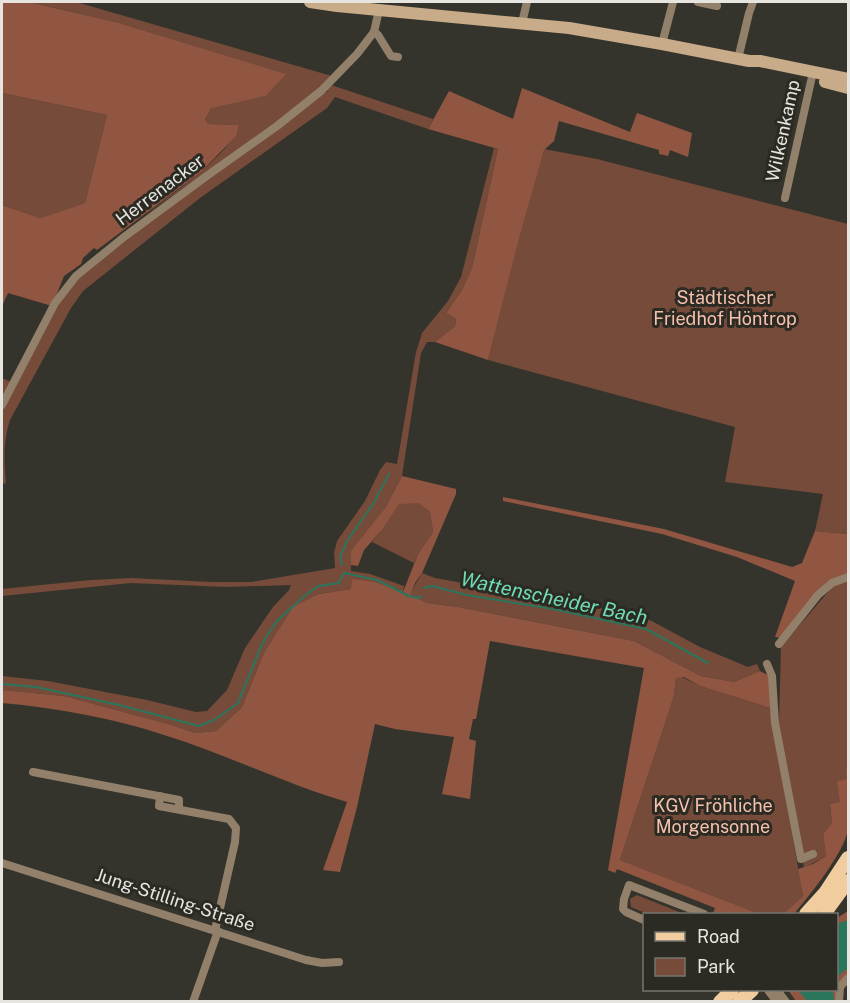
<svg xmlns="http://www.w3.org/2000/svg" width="850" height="1003" font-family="'Public Sans',sans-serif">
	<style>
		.green { fill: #764b3a }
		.forest { fill: #915641 }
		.water { fill: #2a765d }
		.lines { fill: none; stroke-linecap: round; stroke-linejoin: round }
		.stream { stroke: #2a765d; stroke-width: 2 }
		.street { stroke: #92806b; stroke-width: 8 }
		.secondary { stroke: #c8ab88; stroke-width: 12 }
		.primary { stroke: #f1cc9f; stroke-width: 14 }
		.labels { text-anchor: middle; stroke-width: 6; stroke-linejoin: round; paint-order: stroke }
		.street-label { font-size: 18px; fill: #e6e5e0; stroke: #2b2a23 }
		.park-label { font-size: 18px; fill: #f7c0ac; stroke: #2b2a23 }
		.water-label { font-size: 20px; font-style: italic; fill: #70dcb5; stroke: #2b2a23 }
	</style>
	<rect width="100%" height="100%" fill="#35342c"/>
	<g class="green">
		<path d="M 28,2 L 76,2 L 332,76 L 306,102 L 145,215 C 169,196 233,153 239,125 L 208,124 L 205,119 L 211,107 L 266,96 L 285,74 L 116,22 Z"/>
		<path d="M 331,85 L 433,119 L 428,129 L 335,97 L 327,108 L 200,198 L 83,291 L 71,308 L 10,420 C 3,442 4,461 6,484 L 2,483 L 2,378 L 11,382 L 54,309 L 84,271 L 323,92 L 327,92 L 328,86 Z"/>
		<polygon points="2,93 107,115 85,203 40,218 2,205"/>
		<polygon points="494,148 498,149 472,268 462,290 446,313 456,319 455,326 435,342 427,342 421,353 402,476 385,508 351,552 351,571 370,574 404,586 403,593 375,582 351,589 319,594 263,655 242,707 216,731 195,733 172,725 64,696 2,690 2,676 48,681 147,700 196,712 207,711 227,690 245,648 273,607 289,590 291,585 226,587 131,583 2,596 2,589 91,580 131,578 211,582 251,582 335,568 334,553 337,541 365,501 380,470 386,462 397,464 416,352 422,333 448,301 461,277"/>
		<polygon points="544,149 597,159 848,224 848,534 815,531 823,494 725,482 735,427 488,360 520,234"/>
		<polygon points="399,503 418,503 430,512 433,532 418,554 414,563 372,542 382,530"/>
		<polygon points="422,573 435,578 586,605 646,618 700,647 748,667 757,664 760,671 734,682 701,676 634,641 458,607 427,603 409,595"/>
		<polygon points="848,581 847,779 840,802 830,804 832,823 823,834 826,856 804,868 779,724 781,647 834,585"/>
		<polygon points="680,676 700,686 770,708 803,896 783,914 760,914 620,860 674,696 676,678"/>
		<polygon points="637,895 684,914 648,914 631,907 630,899"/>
	</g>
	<g class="forest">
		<polygon points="2,2 28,2 116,22 286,74 266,96 211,108 205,119 208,124 239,125 236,136 202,171 97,250 94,248 83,258 81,264 64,276 52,306 8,293 2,306 2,205 40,218 85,203 107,115 2,93"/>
		<polygon points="522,88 630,132 637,113 692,133 688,157 670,150 668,156 659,154 659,150 559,121 554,141 544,150 520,235 488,360 435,342 455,326 456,319 446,313 462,290 472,268 498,149 428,129 449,91 513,119"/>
		<path d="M 402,476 L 456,489 L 456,494 L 422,573 L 415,583 L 410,595 L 427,603 L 458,607 L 634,641 L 701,676 L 734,682 L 760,671 L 771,677 L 770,708 L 700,686 L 684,677 L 676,678 L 674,696 L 620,860 L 760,914 L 717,914 L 713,913 L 715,908 L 617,869 L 615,873 L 608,870 L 644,668 L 490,641 L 476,719 L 473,719 L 469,739 L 476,741 L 470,799 L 442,794 L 454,737 L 395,729 L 375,724 L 357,807 L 340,872 L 323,870 L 347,802 C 285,784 228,755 167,736 C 114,718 57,708 2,703 L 2,690 L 64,696 L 172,725 L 195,733 L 216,731 L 242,707 L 263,655 L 293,607 L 319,594 L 351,589 L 352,579 L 375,582 L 403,592 L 418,554 L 433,532 L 430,512 L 418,503 L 399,504 L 382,530 L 364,550 L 358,566 L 351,565 L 351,551 L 385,508 Z"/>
		<polygon points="503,497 664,529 792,567 802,563 815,531 848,534 848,575 830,581 783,638 775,637 795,581 737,557 662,534 503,501"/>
		<path d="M 848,768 C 849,788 850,810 848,829 C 845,852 809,896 794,914 L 783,914 L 803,896 L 798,869 L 813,864 L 826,856 L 823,834 L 832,823 L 830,804 L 840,802 L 837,781 L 847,779 L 846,769 Z"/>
		<polygon points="848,911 848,983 843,989 842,1001 796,1001 788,990 836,990 837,918"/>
	</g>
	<g class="water">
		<polygon points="848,920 848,968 837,977 837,924"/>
		<polygon points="798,990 833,990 834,1001 807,1001"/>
	</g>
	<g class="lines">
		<g class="stream">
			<polyline points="342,565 340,557 347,541 373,504 389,474"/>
			<polyline points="424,588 432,586 467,595 553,609 646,629 708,663"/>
			<polyline points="2,684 36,687 119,705 199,726 214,720 238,703 262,644 276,622 303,597 318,586 339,583 344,573 377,580 409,596 419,598 421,596"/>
		</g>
		<g class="street">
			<polyline points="698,2 717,6"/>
			<polyline points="522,23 527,2"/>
			<polyline points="374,32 378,35 391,56 398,57"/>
			<polyline points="662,44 673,2"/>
			<polyline points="738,59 749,13 753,2"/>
			<polyline points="785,198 813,72"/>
			<polyline points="2,405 55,303 76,276 124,237 208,175 277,126 321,91 357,54 374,32 379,10"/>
			<polyline points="779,644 818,595 832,583 848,577"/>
			<polyline points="767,664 772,676 775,723 801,859 813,854"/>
			<polyline points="33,772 179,800 179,809"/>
			<polyline points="160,796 159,806 229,819 236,828 235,842 215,930"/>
			<polyline points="2,863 306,960 322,963 339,962"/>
			<polyline points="644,920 626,912 623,909 624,899 629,885 704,914"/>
			<polyline points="768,990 777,1002"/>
			<polyline points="777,990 786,1002"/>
			<polyline points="193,1002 218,931"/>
			<polyline points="839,1002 840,987 848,978"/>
		</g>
		<g class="secondary">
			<polyline points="310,2 337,6 569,28 662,44 749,61 760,61 848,79"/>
			<polyline points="825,82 848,88"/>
		</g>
		<g class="primary">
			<polyline points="806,914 825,893 848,858"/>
			<polyline points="824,914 848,881"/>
			<polyline points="720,1002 732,990"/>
			<polyline points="739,1002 752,990"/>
		</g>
	</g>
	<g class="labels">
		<g class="street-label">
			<text transform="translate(783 131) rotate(-78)" y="6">Wilkenkamp</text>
			<text transform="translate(160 190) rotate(-37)" y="6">Herrenacker</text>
			<text transform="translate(175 900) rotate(18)" y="6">Jung-Stilling-Straße</text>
		</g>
		<g class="park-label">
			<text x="725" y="304">Städtischer<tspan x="725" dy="21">Friedhof Höntrop</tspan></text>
			<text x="713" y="812">KGV Fröhliche<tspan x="713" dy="21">Morgensonne</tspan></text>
		</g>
		<g class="water-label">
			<text transform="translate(554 598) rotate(12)" y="7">Wattenscheider Bach</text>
		</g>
	</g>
	<rect width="850" height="1003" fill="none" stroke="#e6e5e0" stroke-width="6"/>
	<rect x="643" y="913" width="195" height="78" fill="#2b2a23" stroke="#76756f" stroke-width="1.5"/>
	<rect x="655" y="932" width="30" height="9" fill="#f1cc9f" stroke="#76756f" stroke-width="1.5"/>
	<text x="697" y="943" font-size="18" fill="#e6e5e0">Road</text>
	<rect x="655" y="958" width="30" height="18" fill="#764b3a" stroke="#76756f" stroke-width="1.5"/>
	<text x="697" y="973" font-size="18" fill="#e6e5e0">Park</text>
</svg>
